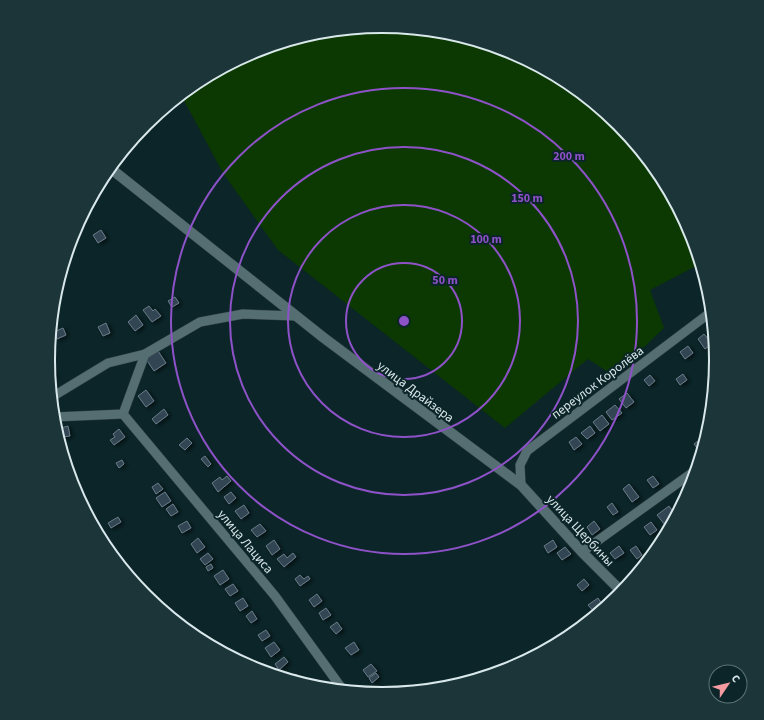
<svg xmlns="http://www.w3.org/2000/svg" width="764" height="720" font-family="'Source Sans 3',sans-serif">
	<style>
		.green { fill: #0c3901 }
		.building { fill: #334552; stroke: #687b89; filter: url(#shadow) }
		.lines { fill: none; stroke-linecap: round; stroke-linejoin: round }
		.minor-casing { stroke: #303e41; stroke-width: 10 }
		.tertiary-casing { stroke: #303e41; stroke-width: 11 }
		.minor { stroke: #546e72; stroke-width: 9 }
		.tertiary { stroke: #546e72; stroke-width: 10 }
		.ring { fill: none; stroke: #8e52c8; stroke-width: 2 }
		.labels { text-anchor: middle; stroke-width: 4; stroke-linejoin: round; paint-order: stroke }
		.street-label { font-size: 13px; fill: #d9e8ea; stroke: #0b2528 }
		.rim { fill: none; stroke: #d9e8ea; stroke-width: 2 }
		.centre { fill: #8e52c8; stroke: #0b2528; stroke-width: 2 }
		.ring-label { font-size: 12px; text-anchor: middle; font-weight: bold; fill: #8e52c8; stroke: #0b2528; stroke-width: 4; stroke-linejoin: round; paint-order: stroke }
	</style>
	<defs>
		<filter id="shadow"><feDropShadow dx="2.5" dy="1.5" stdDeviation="2" flood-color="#0009"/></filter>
	</defs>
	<rect width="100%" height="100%" fill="#0b2528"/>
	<polygon class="green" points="382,26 447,32 510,52 568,82 618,124 660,175 691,232 700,264 650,290 664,328 614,376 588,359 505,428 278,250 223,173 181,95 197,82 254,51 317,32"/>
	<g class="building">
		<polygon points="101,230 106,238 98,243 93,235"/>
		<polygon points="175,297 179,303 172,307 168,301"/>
		<polygon points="149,306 153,311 155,309 161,316 152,322 143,310"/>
		<polygon points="136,315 143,325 135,331 128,322"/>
		<polygon points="106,323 110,333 103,336 98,327"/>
		<polygon points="63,328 66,335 57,339 54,332"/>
		<polygon points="704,334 712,344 705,349 698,339"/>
		<polygon points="688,346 693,353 685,359 680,352"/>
		<polygon points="158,351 166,363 154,371 146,359"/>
		<polygon points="52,368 55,377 50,379 49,369"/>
		<polygon points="683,374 687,380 680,385 676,379"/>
		<polygon points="650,375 655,381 649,386 644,380"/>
		<polygon points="146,390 154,401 146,407 138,396"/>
		<polygon points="627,393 634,402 626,408 619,399"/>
		<polygon points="615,405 622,413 612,420 606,412"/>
		<polygon points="164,409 168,415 156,424 152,419"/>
		<polygon points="602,415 609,424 600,431 593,422"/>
		<polygon points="68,426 70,436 62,437 61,428"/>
		<polygon points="590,426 595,433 587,439 581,433"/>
		<polygon points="119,429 125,437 114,445 110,440 115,437 113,434"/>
		<polygon points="576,437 582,444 574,450 569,442"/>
		<polygon points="187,438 192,443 185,450 179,445"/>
		<polygon points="702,438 705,442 702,450 700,452 694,444"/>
		<polygon points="205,456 211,464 208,467 201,459"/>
		<polygon points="122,460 124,464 119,468 116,463"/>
		<polygon points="227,476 231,481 218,492 212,483 220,477 222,480"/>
		<polygon points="653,476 659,484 653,488 647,480"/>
		<polygon points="158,483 163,489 156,494 152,487"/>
		<polygon points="629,484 639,497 632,502 623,489"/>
		<polygon points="165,492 171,501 162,507 156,498"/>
		<polygon points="231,492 236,498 229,504 224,497"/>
		<polygon points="612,503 618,512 613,515 607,507"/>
		<polygon points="173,504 178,512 171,516 166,509"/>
		<polygon points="244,505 249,513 241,519 235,511"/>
		<polygon points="669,506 676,516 674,518 665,525 657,515"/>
		<polygon points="118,517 121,522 111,528 108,523"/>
		<polygon points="187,521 191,528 182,533 178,526"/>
		<polygon points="594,521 600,529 592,535 587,527"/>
		<polygon points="651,522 657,530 650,535 644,527"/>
		<polygon points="260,524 266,531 257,537 251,530"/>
		<polygon points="198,538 205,547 197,553 191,544"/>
		<polygon points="274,540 280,549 272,555 266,546"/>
		<polygon points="553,540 557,547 548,553 544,546"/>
		<polygon points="619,546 624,553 615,559 610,553"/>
		<polygon points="636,546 642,555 637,559 630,550"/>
		<polygon points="565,547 571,554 562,560 557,553"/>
		<polygon points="208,553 213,559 205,565 200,559"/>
		<polygon points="293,553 296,557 284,567 277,559 284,554 287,558"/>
		<polygon points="211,564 213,568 208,571 206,567"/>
		<polygon points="223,570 229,579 220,585 214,576"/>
		<polygon points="300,575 304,579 308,576 310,579 300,586 295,579"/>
		<polygon points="584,579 589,585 582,591 577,585"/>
		<polygon points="233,584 238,591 230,596 225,589"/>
		<polygon points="147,590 151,596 148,598 143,593"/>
		<polygon points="317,594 322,601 314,607 309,600"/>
		<polygon points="243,598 248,606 240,611 235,603"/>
		<polygon points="598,598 604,607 595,613 588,605"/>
		<polygon points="326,608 331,615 323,620 319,613"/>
		<polygon points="252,611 257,619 251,623 246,616"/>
		<polygon points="337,622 342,629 336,634 330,627"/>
		<polygon points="266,630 270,636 262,641 258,635"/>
		<polygon points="274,642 280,650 271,657 265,648"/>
		<polygon points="354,642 359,650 351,655 345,648"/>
		<polygon points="284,657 288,662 279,670 275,664"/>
		<polygon points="371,664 377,671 368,677 363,670"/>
		<polygon points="376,673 379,677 372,683 369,678"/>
		<polygon points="296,674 303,683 289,679"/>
	</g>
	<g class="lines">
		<g class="minor-casing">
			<g id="minor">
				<polyline points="52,397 108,363 145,354"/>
				<polyline points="123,414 275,596 343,690"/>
				<polyline points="54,417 123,414 145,354 200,322 243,314 296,316"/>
				<polyline points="521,485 520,465 527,451 711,312"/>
				<polyline points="582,552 696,470"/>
			</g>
		</g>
		<g class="tertiary-casing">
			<polyline id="tertiary" points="110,168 324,338 521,485 582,552 622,592"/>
		</g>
		<use href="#minor" class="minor"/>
		<use href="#tertiary" class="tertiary"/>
	</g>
	<g class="ring">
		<circle cx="404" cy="321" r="58"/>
		<circle cx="404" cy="321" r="116"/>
		<circle cx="404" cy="321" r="174"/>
		<circle cx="404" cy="321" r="233"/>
	</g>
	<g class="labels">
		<g class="street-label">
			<text transform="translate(597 382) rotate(-37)" y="5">переулок Королёва</text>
			<text transform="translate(416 391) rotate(37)" y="5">улица Драйзера</text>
			<text transform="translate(581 530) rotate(47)" y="5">улица Щербины</text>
			<text transform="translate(246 541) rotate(50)" y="5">улица Лациса</text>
		</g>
	</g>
	<path d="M0 0H764V720H0ZM55 360a327 327 0 1 1 654 0a327 327 0 1 1-654 0Z" fill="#1b3538" fill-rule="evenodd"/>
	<path class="rim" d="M55 360a327 327 0 1 1 654 0a327 327 0 1 1-654 0Z"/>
	<circle cx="404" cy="321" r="6" class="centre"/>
	<g class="ring-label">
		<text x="569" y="160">200 m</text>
		<text x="527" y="202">150 m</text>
		<text x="486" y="243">100 m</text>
		<text x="445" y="284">50 m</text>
	</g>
	<g transform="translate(728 684) rotate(55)"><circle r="19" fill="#0b2528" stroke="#5d7376"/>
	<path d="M0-3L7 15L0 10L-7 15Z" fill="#f49aa1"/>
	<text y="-6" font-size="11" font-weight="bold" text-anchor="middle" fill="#d9e8ea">С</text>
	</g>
</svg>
